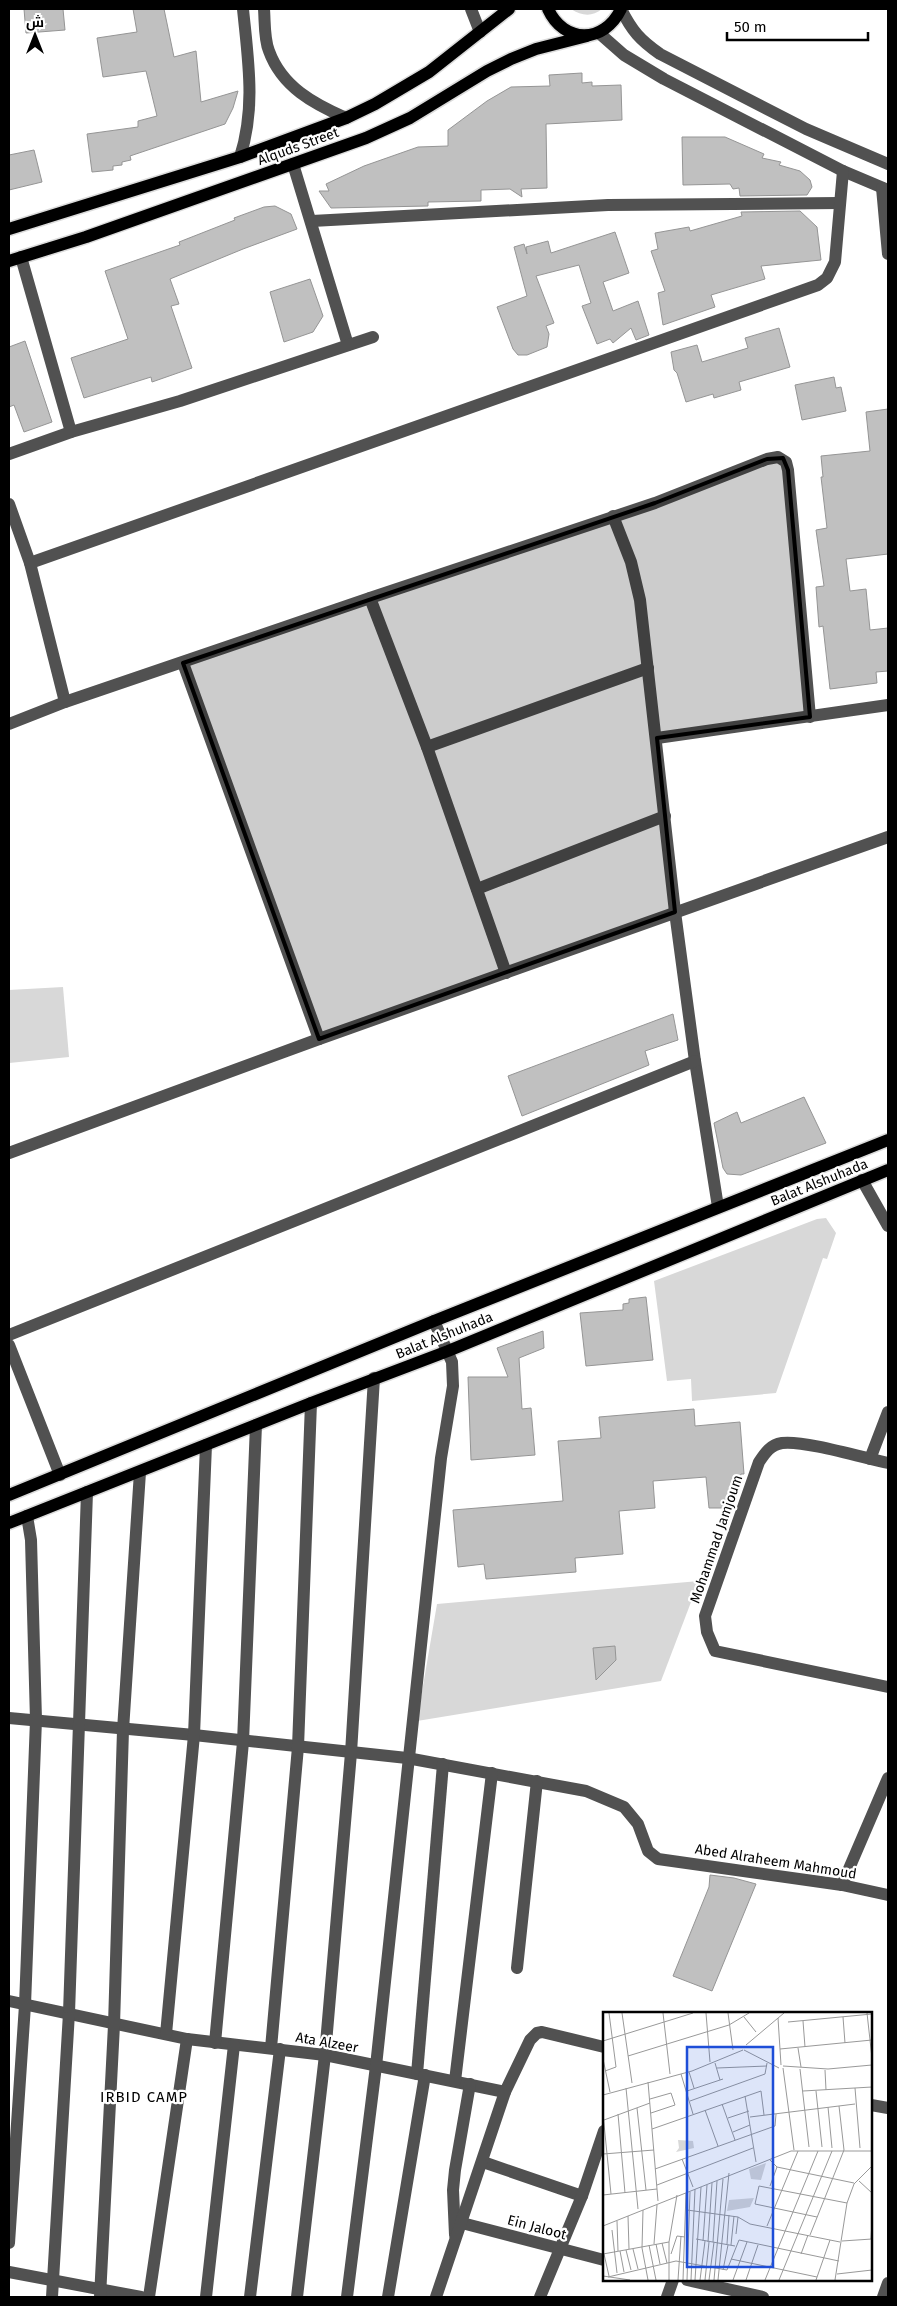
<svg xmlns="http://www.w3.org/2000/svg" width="897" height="2306" font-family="'Fira Sans',Cairo,sans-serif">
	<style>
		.green { fill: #d8d8d8 }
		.building { fill: #c0c0c0; stroke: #959595 }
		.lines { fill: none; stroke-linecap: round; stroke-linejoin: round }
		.major-casing { stroke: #dbdbdb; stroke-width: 15 }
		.minor { stroke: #515151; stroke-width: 12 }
		.major { stroke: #000; stroke-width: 12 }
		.marked { fill: #000; fill-opacity: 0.2; stroke: #000; stroke-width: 4; stroke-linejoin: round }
		.labels { text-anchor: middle; stroke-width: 4.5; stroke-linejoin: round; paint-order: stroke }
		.street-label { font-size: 14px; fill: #000; stroke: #fff }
		.neighbourhood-label { font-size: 15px; letter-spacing: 1px; fill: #000; stroke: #fff }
		.inset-road { fill: none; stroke: #999; stroke-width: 1 }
		.view { fill: #1d4ed8; fill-opacity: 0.15; stroke: #1d4ed8; stroke-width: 2.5 }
		.inset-edge { fill: none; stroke: #000; stroke-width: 2.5 }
	</style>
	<rect width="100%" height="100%" fill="#fff"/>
	<g class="green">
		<path d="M 571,9 L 602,9 C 592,17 582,16 571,9 Z"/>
		<polygon points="63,987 69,1057 9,1063 9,990"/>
		<polygon points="826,1218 836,1233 827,1259 823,1258 776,1393 692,1401 691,1379 667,1381 654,1281 817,1219"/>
		<polygon points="699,1581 661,1681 417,1721 437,1604"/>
	</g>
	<g class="building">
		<polygon points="24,9 63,9 65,30 26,33"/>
		<polygon points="133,9 164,9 174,57 196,51 201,102 238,91 233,108 225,124 130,156 131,160 122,162 122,165 113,166 113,170 92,172 87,134 138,127 138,121 157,116 146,71 103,77 97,38 137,32"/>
		<polygon points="582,73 582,83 592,82 592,86 621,85 622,120 546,124 547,188 521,189 522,197 510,189 481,190 481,201 428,202 428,206 331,208 319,191 329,191 326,184 364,166 418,147 448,146 448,130 487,101 511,87 550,86 549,75"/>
		<polygon points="682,137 725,137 764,154 762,158 781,162 779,165 800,171 810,180 812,187 807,195 740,196 739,188 733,189 730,184 683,185"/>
		<polygon points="34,150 42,182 9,190 9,155"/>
		<polygon points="275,206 291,214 297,229 243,249 170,279 179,304 171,306 192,368 152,382 151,377 84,398 71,358 128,339 105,271 180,245 179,242 235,220 234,218 264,207"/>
		<polygon points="800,211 817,227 821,260 761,266 765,279 711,295 715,307 663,325 658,293 665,291 651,251 658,249 655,233 689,227 690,231 742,216 741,212"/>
		<polygon points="615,232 629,273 603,282 613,311 638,301 649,335 636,340 631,328 613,343 610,339 597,344 582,306 591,303 579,265 536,276 554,323 546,326 549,334 547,347 527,355 518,355 513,349 497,307 527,296 514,247 524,244 527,254 526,247 548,241 551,253"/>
		<polygon points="310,279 323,316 313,332 284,342 270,292"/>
		<polygon points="779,328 790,367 739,382 741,390 714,398 713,394 686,402 677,373 674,370 671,352 697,345 702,362 748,348 745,338"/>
		<polygon points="25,341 52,422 24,432 14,405 9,407 9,347"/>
		<polygon points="834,377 836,388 841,387 846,411 802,420 795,385"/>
		<polygon points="888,409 888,554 846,559 850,591 866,589 870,630 888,628 888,671 876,672 877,683 830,689 823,626 819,627 816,587 824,586 816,530 827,528 821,477 823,477 821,456 870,451 866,412"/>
		<polygon points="673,1014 678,1040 645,1051 649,1065 522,1116 508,1076"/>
		<polygon points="804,1097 826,1143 741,1175 727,1174 723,1168 714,1123 737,1112 741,1123"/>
		<polygon points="646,1297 653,1360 586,1366 580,1313 623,1310 623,1304 629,1303 629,1299"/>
		<polygon points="543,1331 544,1348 519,1358 522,1409 531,1408 535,1455 471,1460 468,1377 508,1377 497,1348"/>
		<polygon points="694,1409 695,1426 740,1422 744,1474 741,1474 731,1508 709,1508 706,1477 653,1481 655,1508 619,1511 623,1554 575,1558 576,1572 486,1579 484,1564 458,1567 453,1510 563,1501 558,1441 601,1438 599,1417"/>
		<polygon points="615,1646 616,1660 596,1680 593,1648"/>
		<polygon points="710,1875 734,1878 756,1884 712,1991 673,1976 709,1887"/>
	</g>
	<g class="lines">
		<g class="major-casing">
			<g id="major">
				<path d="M 548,9 C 564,44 604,44 621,9"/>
				<polyline points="9,229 240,157 346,118 375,104 429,72 509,9"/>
				<polyline points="9,261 86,237 366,138 410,118 487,71 511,59 536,49 587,36"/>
				<polyline points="9,1495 434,1321 888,1140"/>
				<polyline points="9,1523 311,1403 448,1351 888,1170"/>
			</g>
		</g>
		<g class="minor">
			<path d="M 264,9 C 265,22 264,39 269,51 C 282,87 314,104 346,118"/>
			<polyline points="471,9 480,32"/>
			<path d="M 621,9 C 632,31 640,40 660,54 L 806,129 L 888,164"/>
			<polyline points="599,33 624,55 664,79 843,171 888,190"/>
			<path d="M 240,157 C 256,107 248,60 243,9"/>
			<polyline points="293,164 348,345"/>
			<polyline points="882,188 888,254"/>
			<polyline points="312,221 608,205 839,203"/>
			<polyline points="21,257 71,432"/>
			<polyline points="9,454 71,432 180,401 373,337"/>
			<polyline points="9,504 30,563 65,702"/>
			<polyline points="613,516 631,562 640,600 675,912 695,1061 718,1207"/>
			<polyline points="30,563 818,285 827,278 835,262 843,171"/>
			<polyline points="370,598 427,747 506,973"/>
			<polyline points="183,663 319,1039"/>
			<polyline points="9,724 65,702 370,598 655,503 767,459 778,457 786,462 788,470 810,717"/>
			<polyline points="657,738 888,705"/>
			<polyline points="427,747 648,668"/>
			<polyline points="477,889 665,816"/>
			<polyline points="9,1153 319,1039 888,837"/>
			<polyline points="862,1180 888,1226"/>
			<polyline points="9,1335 695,1061"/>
			<polyline points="9,1345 60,1475"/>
			<polyline points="870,1459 888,1412"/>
			<path d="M 888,1463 C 864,1458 804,1440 782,1443 C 770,1445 765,1453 759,1462 L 705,1616 L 707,1632 L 715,1651 L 888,1687"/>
			<polyline points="9,1718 194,1735 407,1758 586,1791 624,1807 638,1824 648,1851 658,1859 842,1885 888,1895"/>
			<polyline points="842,1885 888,1778"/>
			<polyline points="517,1968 537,1781"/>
			<polyline points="9,2001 187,2039 325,2055 505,2092"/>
			<polyline points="166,2034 194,1735 206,1445"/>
			<polyline points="215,2043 243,1742 256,1425"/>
			<polyline points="271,2048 298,1747 311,1403"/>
			<polyline points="417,2074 443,1764"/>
			<polyline points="455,2081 492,1773"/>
			<polyline points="871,2105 888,2108"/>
			<polyline points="483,2162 582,2196"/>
			<polyline points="462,2223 604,2260"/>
			<polyline points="455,2235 453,2190 455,2170 470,2084"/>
			<polyline points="9,2243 25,2005 36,1720 31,1540 27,1516"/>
			<polyline points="9,2272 141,2297"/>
			<polyline points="687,2280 763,2297"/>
			<polyline points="52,2297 69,2013 87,1492"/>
			<polyline points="100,2297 114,2025 123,1730 140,1472"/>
			<polyline points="149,2297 187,2039"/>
			<polyline points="206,2297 234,2045"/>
			<polyline points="250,2297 280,2049"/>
			<polyline points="297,2297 325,2055 351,1753 374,1378"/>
			<polyline points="347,2297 376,2066 441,1458 453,1386 452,1362 434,1321"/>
			<polyline points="388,2297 425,2075"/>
			<polyline points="436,2297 505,2092 530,2040 537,2033 542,2032 604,2047"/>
			<polyline points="540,2297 582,2196 604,2131"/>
			<polyline points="667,2297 673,2280"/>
			<polyline points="883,2297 888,2283"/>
		</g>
		<use href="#major" class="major"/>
	</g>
	<path class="marked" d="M 783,458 L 788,470 L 810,717 L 657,738 L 675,912 L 319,1039 L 183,663 L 655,503 L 767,459 Z"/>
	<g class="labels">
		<g class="street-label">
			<text transform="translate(298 146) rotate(-20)" y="5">Alquds Street</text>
			<text transform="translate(819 1182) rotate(-22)" y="5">Balat Alshuhada</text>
			<text transform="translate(444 1335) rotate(-22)" y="5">Balat Alshuhada</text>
			<text transform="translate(716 1539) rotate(-71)" y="5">Mohammad Jamjoum</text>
			<text transform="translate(776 1861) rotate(9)" y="5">Abed Alraheem Mahmoud</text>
			<text transform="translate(327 2042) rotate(10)" y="5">Ata Alzeer</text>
			<text transform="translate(537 2227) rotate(15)" y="5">Ein Jaloot</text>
		</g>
		<g class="neighbourhood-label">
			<text x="144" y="2102">IRBID CAMP</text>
		</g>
	</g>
	<g transform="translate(603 2012)">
		<rect width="269" height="269" fill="#fff"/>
		<path d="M 75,128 L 90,129 L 91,136 L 73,140 L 76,136 ZM 163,151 L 158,168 L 148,167 L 146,157 ZM 151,186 L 147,195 L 124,199 L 126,188 Z" fill="#d8d8d8"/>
		<path class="inset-road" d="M 19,1 L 29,71M 60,1 L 67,62M 103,1 L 107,50M 125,1 L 130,38M 264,1 L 269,46M 141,5 L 153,20M 240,5 L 242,31M 175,6 L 178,53M 200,9 L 202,35M 185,10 L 269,2M 0,29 L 90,1M 143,33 L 181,1M 195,36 L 198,55M 177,37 L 269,28M 141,38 L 176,56M 25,44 L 126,13 L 146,1M 0,47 L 7,80M 112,51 L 117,68M 180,54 L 225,57 L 269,53M 114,56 L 164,54M 180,56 L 191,138M 197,57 L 206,135M 222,58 L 223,78M 2,59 L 13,55 L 6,1M 86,60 L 91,76M 78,62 L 90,102M 45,70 L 55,189M 23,76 L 35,197M 252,76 L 257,136M 84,79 L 120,67M 200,79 L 269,75M 213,79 L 219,135M 0,83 L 89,59 L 140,38M 142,84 L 153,150M 47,87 L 68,81 L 72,93 L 48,101M 87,89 L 162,62 L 164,51M 119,92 L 132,128M 225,95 L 229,136M 34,96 L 43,178M 102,98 L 115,134M 0,102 L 8,182M 15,102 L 22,181M 147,105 L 252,92M 125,106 L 146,99M 1,108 L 47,91M 49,117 L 158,79 L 161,103M 130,120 L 147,113M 0,142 L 51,138M 79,147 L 90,175M 166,147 L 174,155 L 251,171M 52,157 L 172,114 L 173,102M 256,169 L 269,181M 54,173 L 150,136M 167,174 L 174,155M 0,183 L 54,177M 40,198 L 39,236 L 45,268M 84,198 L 135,205 L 147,212 L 237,230M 25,204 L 26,237M 214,205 L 152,192 L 156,174 L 244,191M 14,209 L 15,239M 0,214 L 188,139 L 269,139M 164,214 L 195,139M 9,218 L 14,261M 133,222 L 135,205M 207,223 L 241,138 L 236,94M 93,227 L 132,234M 268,227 L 269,210M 100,229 L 104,173M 239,229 L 269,227M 105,230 L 109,171M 110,230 L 114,169M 59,231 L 64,251M 51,232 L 54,193M 53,232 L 57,252M 124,232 L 126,203M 46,233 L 53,268M 128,233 L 131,204M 30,237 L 35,257M 23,238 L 28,258M 17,239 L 21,260M 0,242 L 66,230M 1,242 L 6,264M 68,242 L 74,224 L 82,225M 198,242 L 205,223M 128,247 L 214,265M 120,258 L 125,233M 234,262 L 269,258M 0,264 L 27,268M 5,265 L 73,249 L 124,258 L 136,228 L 236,249M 66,268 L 66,230 L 74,183M 75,268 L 78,224M 80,268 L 83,181M 84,268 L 87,180M 88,268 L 92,177M 92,268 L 98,175M 97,268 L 102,229M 102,268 L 106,230M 106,268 L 111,230M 111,268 L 120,167M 115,268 L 126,161M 130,268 L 144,230M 143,268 L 155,233M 162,268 L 215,139M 176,268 L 229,139M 213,268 L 227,228M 232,268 L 244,191 L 251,172 L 269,154"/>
		<path class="view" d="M 84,35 L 170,35 L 170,255 L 84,255 Z"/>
		<rect width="269" height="269" class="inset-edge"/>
	</g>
	<rect width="897" height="2306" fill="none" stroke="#000000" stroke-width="20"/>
	<g transform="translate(35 35)" stroke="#ffffff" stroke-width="4" paint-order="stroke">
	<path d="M0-4L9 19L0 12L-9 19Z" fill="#000000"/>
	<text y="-8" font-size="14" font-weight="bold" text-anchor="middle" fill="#000000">ش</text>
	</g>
	<path d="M727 32v8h141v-8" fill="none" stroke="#000000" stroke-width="2.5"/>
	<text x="734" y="32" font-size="15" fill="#000000" stroke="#ffffff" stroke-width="4" paint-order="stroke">50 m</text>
</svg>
